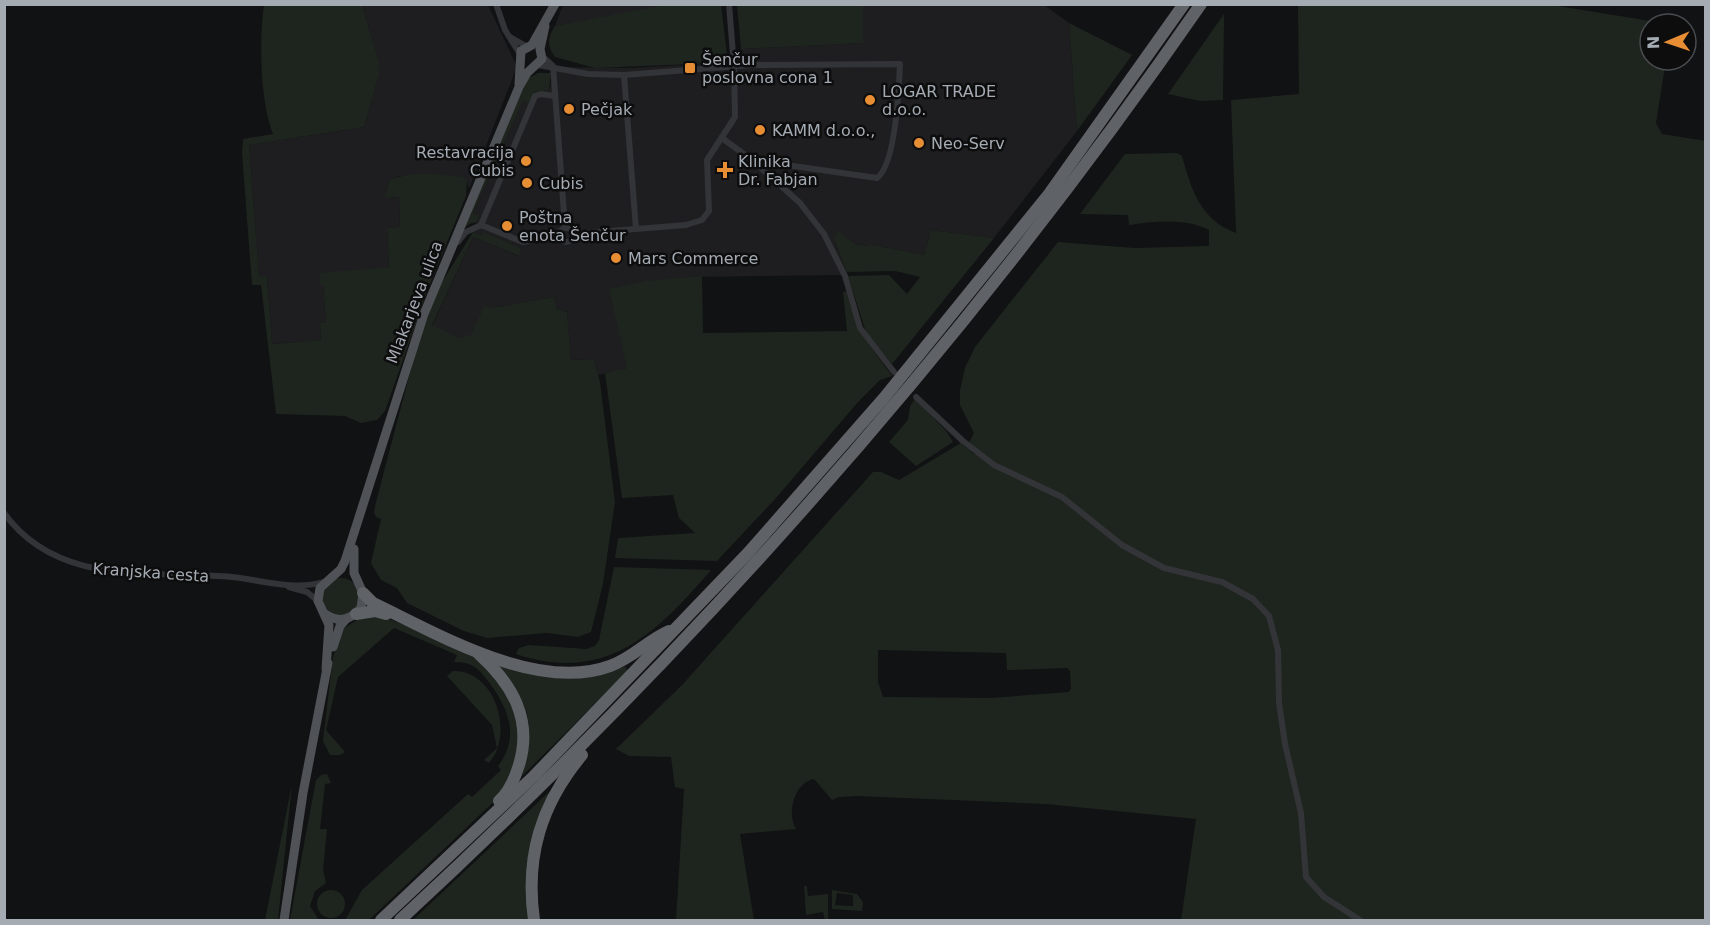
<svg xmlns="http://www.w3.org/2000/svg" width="1710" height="925" font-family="'DejaVu Sans',sans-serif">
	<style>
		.built { fill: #1e1e20 }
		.green { fill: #1e251e; fill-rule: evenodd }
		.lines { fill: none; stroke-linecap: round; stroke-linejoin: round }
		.minor { stroke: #333438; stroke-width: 6 }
		.primary { stroke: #4f5256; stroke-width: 9 }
		.motorway { stroke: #5f6368; stroke-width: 12 }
		.poi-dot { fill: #e78e35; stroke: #0d0d0e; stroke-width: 2 }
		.labels { text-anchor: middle; stroke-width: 5; stroke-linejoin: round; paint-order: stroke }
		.poi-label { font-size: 16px; fill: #a4abb3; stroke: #0d0d0e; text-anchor: start }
		.street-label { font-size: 16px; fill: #a4abb3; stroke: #0d0d0e }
	</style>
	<rect width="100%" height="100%" fill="#111213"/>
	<g class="built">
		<polygon points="362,5 488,5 517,67 469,189 467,181 455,176 399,176 389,181 386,198 399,197 400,227 387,228 389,267 321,285 323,285 326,322 320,323 321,340 272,344 267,278 259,277 249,145 364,127 379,75 379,63"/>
		<polygon points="563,5 670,5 555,26"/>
		<polygon points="863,5 1044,5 1069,23 1077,131 994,238 931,230 924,255 869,244 869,246 834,241 847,272 841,275 692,277 627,368 598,375 594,359 571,360 567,312 557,309 554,297 491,308 469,337 462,340 432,326 473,237 518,256 521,248 484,232 481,235 473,232 479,217 473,213 523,100 535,92 549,90 555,67 632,68 718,63 727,55 741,49 862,43"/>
	</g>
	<g class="green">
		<path d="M 670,4 L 721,5 L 727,55 L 718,63 L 595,68 L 555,57 C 547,46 547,38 555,26 Z"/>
		<path d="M 264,5 L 362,5 L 379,62 L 379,75 L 364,127 L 249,145 L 259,276 L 267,277 L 272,344 L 321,340 L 320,323 L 326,322 L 323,285 L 320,285 L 320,273 L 389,267 L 387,228 L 400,227 L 399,197 L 385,198 L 389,181 C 409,170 441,174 463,177 L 467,181 L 466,196 L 428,289 L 385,411 L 377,420 L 361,423 L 345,416 L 276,414 L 261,285 L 252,285 L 242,153 L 243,139 L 273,134 C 260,101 259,40 264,5 Z"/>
		<polygon points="737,5 863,5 863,43 741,49"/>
		<path d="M 1298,5 L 1552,5 L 1669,24 L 1650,24 L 1650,60 L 1666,60 L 1656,123 L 1662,134 L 1706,141 L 1705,920 L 1181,920 L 1196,819 L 1046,804 L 857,796 L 839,797 L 832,800 L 814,779 C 795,782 786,813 796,829 L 740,834 L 754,920 L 676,920 L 684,789 L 675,787 L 671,757 L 629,756 L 616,749 L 682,685 L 873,472 L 881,472 L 899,480 L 961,443 L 974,454 L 979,451 L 969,443 L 974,433 L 960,405 L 960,390 L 965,368 L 975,347 L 1058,242 L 1134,248 L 1209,246 L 1209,230 C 1186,218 1154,221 1129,225 L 1128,215 L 1080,214 L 1125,154 L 1177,153 L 1182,156 C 1191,188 1200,220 1236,233 L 1231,100 L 1299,94 ZM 878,650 L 1006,653 L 1007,670 L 1067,668 L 1070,671 L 1071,689 L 1068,692 L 992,698 L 883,697 L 878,682 Z"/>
		<polygon points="1224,14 1223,100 1200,101 1168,94"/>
		<polygon points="1069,23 1132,55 1077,131"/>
		<polygon points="538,73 551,73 549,90 535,92 529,103 523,101 473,213 479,216 477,222 469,224 459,233 525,85 529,78"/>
		<polygon points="931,230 994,238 892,364 866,332 848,276 889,275 907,294 920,277 895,271 847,272 834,240 838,231 855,244 868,246 869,244 924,255"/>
		<polygon points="473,232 481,235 484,232 521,248 519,256 473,237 432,325 462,339 465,335 470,336 485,305 491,308 554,297 557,309 567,312 571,360 594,359 600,382 615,502 603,584 591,632 578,637 547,633 487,638 464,631 407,603 397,588 381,580 371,563 381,519 376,517 374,512 376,502 417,346 439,287"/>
		<polygon points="702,276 703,333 847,331 843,292 846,291 859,331 892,376 880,380 858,402 776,498 717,561 615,558 618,538 695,533 679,518 673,495 622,498 605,373 627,368 609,289 646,281"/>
		<polygon points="915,399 947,432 953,442 916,466 889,442 908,420 910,406"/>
		<path d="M 614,567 L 711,570 C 656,634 606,684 516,654 L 519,648 L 529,645 L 586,649 L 595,646 L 599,640 Z"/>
		<circle cx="341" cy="597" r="19"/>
		<path d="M 363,616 L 386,618 L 437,637 L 476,658 L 512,698 L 521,747 L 503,793 L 369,920 L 345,920 L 362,890 L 468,794 L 472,797 L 501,770 L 498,766 C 519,738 510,712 491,685 C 481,671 473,661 454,662 L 457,655 L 394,628 L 338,677 L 326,730 L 345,752 L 340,755 L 330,755 L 323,741 L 333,657 L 343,629 Z"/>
		<path d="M 494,661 L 512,666 L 612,671 L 625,666 L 628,671 L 522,776 C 537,720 529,704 494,661 Z"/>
		<path d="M 453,671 C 495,670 515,733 489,763 L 484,760 L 497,748 L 492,725 L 447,676 Z"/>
		<polygon points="327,774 331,783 325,784 320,829 327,829 323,870 326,883 315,891 310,906 319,920 290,920 316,780 321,775"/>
		<polygon points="292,784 278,920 265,920"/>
		<polygon points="550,791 543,810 531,920 413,920"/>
		<polygon points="804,886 807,886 808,896 828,894 828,920 825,920 823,912 806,915"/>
		<circle cx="331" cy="904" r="14"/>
		<path d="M 832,890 L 857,894 L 863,902 L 862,911 L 832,909 ZM 837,893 L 853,895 L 853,906 L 835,905 Z"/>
	</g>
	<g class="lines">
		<g class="minor">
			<polyline points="496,4 505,30 520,54"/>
			<polyline points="510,37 526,46"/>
			<polyline points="542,56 553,66 565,227"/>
			<path d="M 538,65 L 588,74 L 624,75 L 752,65 L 900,64 C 899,89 896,164 877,178 L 752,160 L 722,138"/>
			<polyline points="624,75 636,229"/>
			<polyline points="753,161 800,203 824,234 845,276 860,328 894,372"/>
			<polyline points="481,225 535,96 541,94 554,96"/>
			<circle cx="566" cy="235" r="7"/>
			<polyline points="573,234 686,225 702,220 709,211 707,160 735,117 734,67 729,4"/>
			<polyline points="458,242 466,232 481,225 523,242 559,235"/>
			<polyline points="916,397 963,441 994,465 1062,497 1122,545 1164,568 1222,582 1253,599 1269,616 1278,650 1279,703 1285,744 1301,813 1306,877 1324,897 1360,920"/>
			<path d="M 4,513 C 58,588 153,570 232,577 C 261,580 294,591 323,582"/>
			<polyline points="289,587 307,592 318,601"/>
		</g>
		<g class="primary">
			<polyline points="519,84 521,51 532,45 555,4"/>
			<path d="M 325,614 C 338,623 351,620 361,608 L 363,593 L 354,573 L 354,549"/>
			<polyline points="333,647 340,626 346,619"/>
			<polyline points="326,669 329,625 318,601 320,588 341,569 345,561 424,314 519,87 527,73 542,59 540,49 545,26"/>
			<polyline points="284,920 303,793 328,663"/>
		</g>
		<g class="motorway">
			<path d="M 363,593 L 373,603 C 438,634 537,693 610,666 C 633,658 648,640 669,631"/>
			<polyline points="356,614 375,611 386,614"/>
			<path d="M 479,654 C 512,684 533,719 519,765 C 515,778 509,792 499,801"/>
			<polyline points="381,920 534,776 748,553 884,398 1049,194 1184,4"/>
			<path d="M 400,920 C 699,644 969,339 1201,4"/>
			<path d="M 534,920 C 525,857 541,804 582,755"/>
		</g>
	</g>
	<g class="poi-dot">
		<rect x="684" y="62" width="12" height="12" rx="3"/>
		<circle cx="870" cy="100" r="6"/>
		<circle cx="569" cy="109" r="6"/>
		<circle cx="760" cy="130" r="6"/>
		<circle cx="919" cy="143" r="6"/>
		<circle cx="526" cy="161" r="6"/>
		<path d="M722 161h6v6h6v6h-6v6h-6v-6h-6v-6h6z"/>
		<circle cx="527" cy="183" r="6"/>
		<circle cx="507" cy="226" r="6"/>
		<circle cx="616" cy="258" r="6"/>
	</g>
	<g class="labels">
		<g class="poi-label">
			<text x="702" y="65">Šenčur<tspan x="702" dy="18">poslovna cona 1</tspan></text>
			<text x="882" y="97">LOGAR TRADE<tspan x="882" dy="18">d.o.o.</tspan></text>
			<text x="581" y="115">Pečjak</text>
			<text x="772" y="136">KAMM d.o.o.,</text>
			<text x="931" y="149">Neo-Serv</text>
			<text x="514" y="158" text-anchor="end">Restavracija<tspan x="514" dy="18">Cubis</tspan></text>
			<text x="738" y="167">Klinika<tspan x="738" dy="18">Dr. Fabjan</tspan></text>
			<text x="539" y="189">Cubis</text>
			<text x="519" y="223">Poštna<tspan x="519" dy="18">enota Šenčur</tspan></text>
			<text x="628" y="264">Mars Commerce</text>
		</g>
		<g class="street-label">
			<text transform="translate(414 302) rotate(-69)" y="6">Mlakarjeva ulica</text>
			<text transform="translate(151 572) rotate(4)" y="6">Kranjska cesta</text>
		</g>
	</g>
	<rect width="1710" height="925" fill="none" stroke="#a4abb3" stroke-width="12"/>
	<g transform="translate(1668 42) rotate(268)"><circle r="28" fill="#0d0d0e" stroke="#494c50" stroke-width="1.5"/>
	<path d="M0-4.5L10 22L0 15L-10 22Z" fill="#e78e35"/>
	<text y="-9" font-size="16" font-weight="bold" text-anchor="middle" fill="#a4abb3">N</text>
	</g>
</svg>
